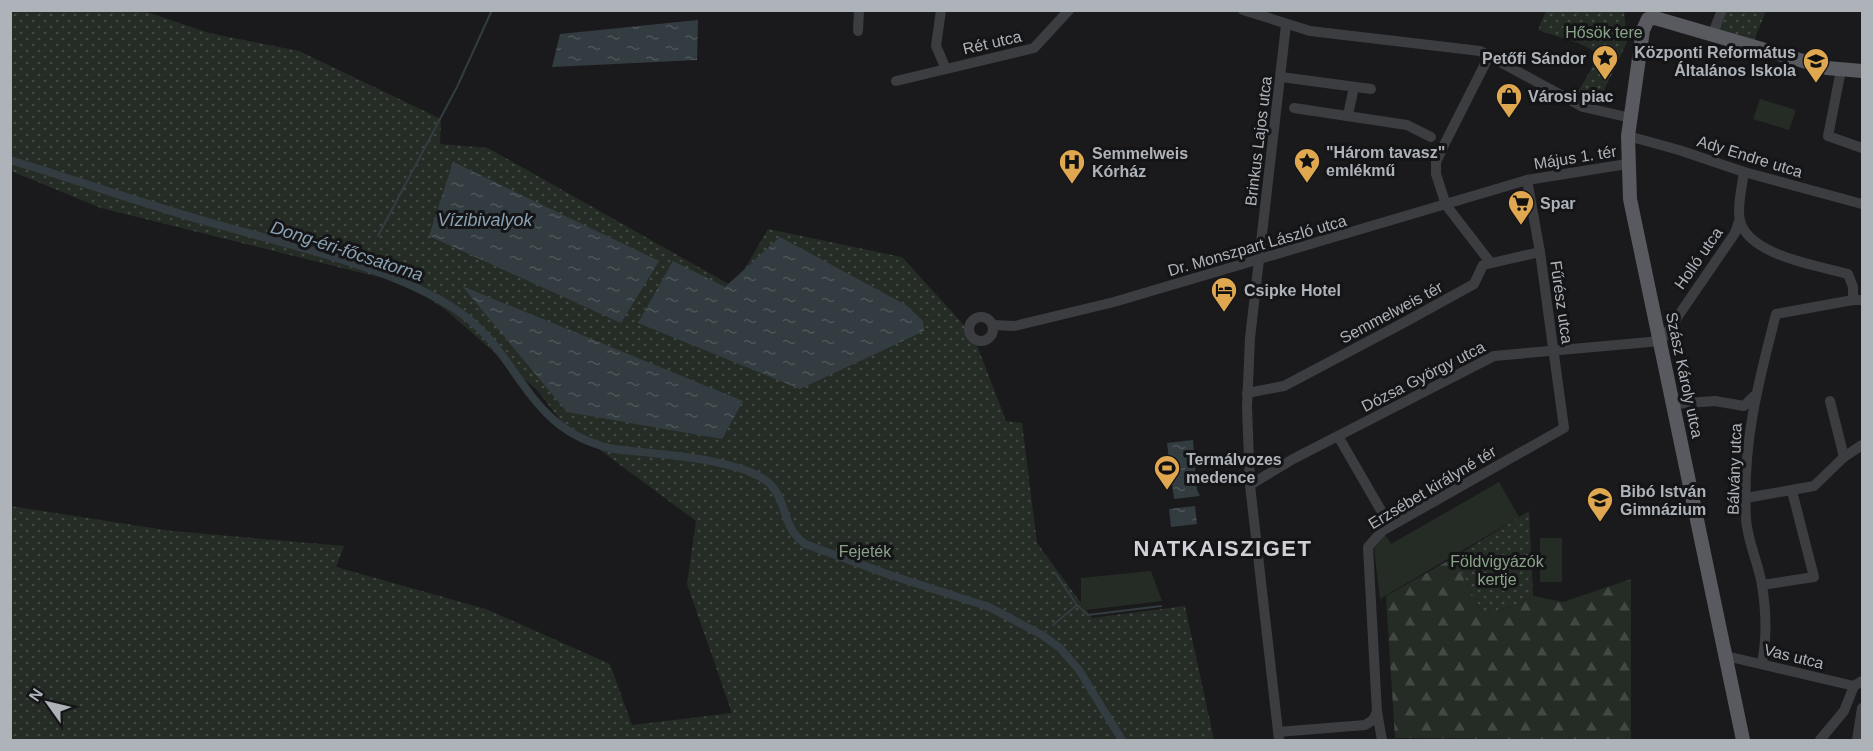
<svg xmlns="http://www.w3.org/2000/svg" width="1873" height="751" font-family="Helvetica,sans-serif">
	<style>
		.green { fill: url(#green-dots) }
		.forest { fill: url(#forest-firs) }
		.pitch { fill: #252c25 }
		.water { fill: url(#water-ripples) }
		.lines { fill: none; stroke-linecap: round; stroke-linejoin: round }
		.stream { stroke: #333c41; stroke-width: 2 }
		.canal { stroke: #333c41; stroke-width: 8 }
		.minor { stroke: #3c3d41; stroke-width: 10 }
		.major { stroke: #585a5f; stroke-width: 14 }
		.labels { text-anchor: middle; stroke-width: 6; stroke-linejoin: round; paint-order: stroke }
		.park-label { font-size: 16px; fill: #88a388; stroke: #151517 }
		.street-label { font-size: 16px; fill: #aeb3ba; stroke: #151517 }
		.poi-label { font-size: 16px; font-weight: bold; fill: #aeb3ba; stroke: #151517; text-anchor: start }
		.water-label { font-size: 18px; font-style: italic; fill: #8aa1b1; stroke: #151517 }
		.district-label { font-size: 22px; font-weight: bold; letter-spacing: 1.5px; fill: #cfd1d7; stroke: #151517 }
	</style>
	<defs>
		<pattern id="green-dots" width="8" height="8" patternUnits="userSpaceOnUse" patternTransform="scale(1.5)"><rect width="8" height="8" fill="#252c25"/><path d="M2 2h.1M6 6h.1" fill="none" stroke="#424843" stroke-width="1.8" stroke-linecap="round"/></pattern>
		<pattern id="forest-firs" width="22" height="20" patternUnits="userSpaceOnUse" patternTransform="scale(1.5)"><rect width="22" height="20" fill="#252c25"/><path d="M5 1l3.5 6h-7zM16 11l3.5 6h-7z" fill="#424843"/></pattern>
		<pattern id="water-ripples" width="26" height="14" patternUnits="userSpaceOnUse" patternTransform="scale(1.5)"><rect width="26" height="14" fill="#333c41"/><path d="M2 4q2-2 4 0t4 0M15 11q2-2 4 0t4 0" fill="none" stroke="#4e565a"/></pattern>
	</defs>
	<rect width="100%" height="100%" fill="#1a1a1c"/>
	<g class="green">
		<polygon points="11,11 144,11 209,33 299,51 441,119 440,144 488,148 734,287 768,229 902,257 973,335 1006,421 1022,423 1037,543 1092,618 1185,606 1214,740 11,740 10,506 172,531 344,546 336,567 486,609 610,664 632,725 732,713 687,584 696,521 600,450 599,442 574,438 537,390 447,311 386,269 382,278 101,208 11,171"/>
		<polygon points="1546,11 1624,11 1627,42 1599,101 1578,92 1600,54 1581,44 1538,30"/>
		<polygon points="1724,11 1766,11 1753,43 1716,31"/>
		<polygon points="1529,511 1533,596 1517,605 1483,614 1453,558"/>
	</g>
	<polygon class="forest" points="1453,558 1483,614 1517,605 1533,596 1563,602 1631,579 1631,740 1395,738 1386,596"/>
	<g class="pitch">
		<polygon points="1760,99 1796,110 1789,130 1753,119"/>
		<polygon points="1499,482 1519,517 1380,599 1374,549 1384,533 1391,544"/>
		<rect x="1540" y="538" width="22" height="44"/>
		<polygon points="1151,571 1162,601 1086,610 1081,604 1081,578"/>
	</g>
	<g class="water">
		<polygon points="698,20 697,60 552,67 560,34"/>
		<polygon points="453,162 659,261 621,323 429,236"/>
		<polygon points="780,237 906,305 923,321 924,331 800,389 638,323 673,261 725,287"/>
		<polygon points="462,286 743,401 722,439 567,412"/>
		<polygon points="1193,440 1197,490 1200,496 1174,499 1167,443"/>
		<polygon points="1195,506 1197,524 1171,527 1169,509"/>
	</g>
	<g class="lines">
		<g class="stream">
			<polyline points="378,236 457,87 492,10"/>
			<polyline points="1055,573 1077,605"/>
			<polyline points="1053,625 1077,605 1088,615 1161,606"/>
			<polyline points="1042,635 1046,631"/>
		</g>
		<path class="canal" d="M 10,160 C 80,181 149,206 219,225 C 294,246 394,268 458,311 C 522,354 524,430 614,449 C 651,454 746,458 771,485 C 788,503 781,526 805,544 L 890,575 L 989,607 L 1042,635 L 1060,648 L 1079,670 L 1122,740"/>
		<g class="minor">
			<polyline points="941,10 936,46 946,69"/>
			<polyline points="1243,10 1310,31 1480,51 1583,107 1631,118"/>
			<polyline points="858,31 859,10"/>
			<polyline points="1712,35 1722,10"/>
			<polyline points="1489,56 1444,145 1436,162 1436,174 1446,205 1490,262"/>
			<polyline points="1841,70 1828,136 1862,148"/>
			<polyline points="1281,77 1371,89"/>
			<polyline points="896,81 1034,48 1069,10"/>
			<polyline points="1294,108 1407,125 1431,137"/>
			<polyline points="1348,115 1354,87"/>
			<polyline points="1628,136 1679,150 1744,172 1862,204"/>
			<path d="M 1744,172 C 1742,187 1736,211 1741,224 C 1753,256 1819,266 1848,274 L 1853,287 L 1853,300"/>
			<circle cx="981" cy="329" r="12"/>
			<polyline points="993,325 1015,326 1114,302 1527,180 1627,164"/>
			<polyline points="1247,393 1284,386 1405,322 1474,284 1483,265 1540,252"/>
			<polyline points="1830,401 1844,457"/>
			<polyline points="1674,404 1715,401 1744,406 1754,396"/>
			<polyline points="1338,436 1390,526"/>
			<polyline points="1250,485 1293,459 1494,356 1661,341 1735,233 1739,221"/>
			<polyline points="1746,498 1814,486 1844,457 1862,445"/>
			<polyline points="1762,585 1814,577 1792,491"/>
			<polyline points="1726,656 1854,686"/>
			<path d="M 1762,663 C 1767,638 1766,610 1762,585 C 1758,562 1747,540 1746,518 C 1742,445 1758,383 1776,314 L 1853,300 L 1862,300"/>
			<polyline points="1377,712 1382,740"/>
			<polyline points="1278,732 1365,725 1373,720 1377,712 1368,547 1382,531 1564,428 1540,252 1527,180"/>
			<polyline points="1279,740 1250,485 1247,407 1250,338 1286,25"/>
			<polyline points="1820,740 1844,711 1854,686 1862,681"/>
			<polyline points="1857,740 1862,708"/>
		</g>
		<polyline class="major" points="1743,740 1630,199 1628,136 1643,30 1648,19 1655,18 1827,68 1862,71"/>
	</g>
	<defs>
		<g id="sight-pin" transform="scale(1.35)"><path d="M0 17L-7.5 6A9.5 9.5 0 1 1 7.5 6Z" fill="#dfa750" stroke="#151517"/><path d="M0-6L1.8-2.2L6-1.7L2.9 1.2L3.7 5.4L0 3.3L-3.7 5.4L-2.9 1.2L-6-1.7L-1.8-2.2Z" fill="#111"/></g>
		<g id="school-pin" transform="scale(1.35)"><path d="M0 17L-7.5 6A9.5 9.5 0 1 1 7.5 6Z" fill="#dfa750" stroke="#151517"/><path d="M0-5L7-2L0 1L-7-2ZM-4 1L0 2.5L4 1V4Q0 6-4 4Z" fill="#111"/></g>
		<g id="shop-pin" transform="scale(1.35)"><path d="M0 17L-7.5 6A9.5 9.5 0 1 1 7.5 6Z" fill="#dfa750" stroke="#151517"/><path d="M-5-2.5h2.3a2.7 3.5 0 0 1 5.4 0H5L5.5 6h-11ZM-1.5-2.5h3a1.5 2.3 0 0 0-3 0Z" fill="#111"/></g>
		<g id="hospital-pin" transform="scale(1.35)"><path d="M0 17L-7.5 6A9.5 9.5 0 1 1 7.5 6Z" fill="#dfa750" stroke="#151517"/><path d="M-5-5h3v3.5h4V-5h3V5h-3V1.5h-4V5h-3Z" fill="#111"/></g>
		<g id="supermarket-pin" transform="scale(1.35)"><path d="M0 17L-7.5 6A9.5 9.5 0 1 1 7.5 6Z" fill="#dfa750" stroke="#151517"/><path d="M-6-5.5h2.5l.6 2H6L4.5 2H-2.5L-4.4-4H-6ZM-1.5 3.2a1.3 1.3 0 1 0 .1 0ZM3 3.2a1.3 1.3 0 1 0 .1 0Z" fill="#111"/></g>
		<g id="hotel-pin" transform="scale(1.35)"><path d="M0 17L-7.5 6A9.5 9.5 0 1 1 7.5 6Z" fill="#dfa750" stroke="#151517"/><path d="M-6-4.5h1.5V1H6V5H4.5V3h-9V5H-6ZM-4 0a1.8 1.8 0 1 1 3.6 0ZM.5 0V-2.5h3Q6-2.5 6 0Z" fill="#111"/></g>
		<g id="stadium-pin" transform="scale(1.35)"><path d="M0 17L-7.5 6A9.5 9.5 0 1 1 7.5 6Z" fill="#dfa750" stroke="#151517"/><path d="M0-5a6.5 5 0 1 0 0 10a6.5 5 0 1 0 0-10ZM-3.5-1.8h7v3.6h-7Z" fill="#111"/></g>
	</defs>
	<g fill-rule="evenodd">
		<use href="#sight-pin" x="1605" y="58"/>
		<use href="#school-pin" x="1816" y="61"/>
		<use href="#shop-pin" x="1509" y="96"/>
		<use href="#sight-pin" x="1307" y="161"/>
		<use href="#hospital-pin" x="1072" y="162"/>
		<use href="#supermarket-pin" x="1521" y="203"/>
		<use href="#hotel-pin" x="1224" y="290"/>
		<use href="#stadium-pin" x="1167" y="468"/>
		<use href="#school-pin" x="1600" y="500"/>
	</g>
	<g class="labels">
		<g class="park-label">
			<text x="1604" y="38">Hősök tere</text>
			<text x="865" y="557">Fejeték</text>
			<text x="1497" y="567">Földvigyázók<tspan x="1497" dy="18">kertje</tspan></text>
		</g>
		<g class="street-label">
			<text transform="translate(992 42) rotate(-13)" y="6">Rét utca</text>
			<text transform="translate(1258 141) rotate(-83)" y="6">Brinkus Lajos utca</text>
			<text transform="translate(1750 156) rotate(17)" y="6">Ady Endre utca</text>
			<text transform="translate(1575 157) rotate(-9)" y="6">Május 1. tér</text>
			<text transform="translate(1257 245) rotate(-16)" y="6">Dr. Monszpart László utca</text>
			<text transform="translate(1698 258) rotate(-55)" y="6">Holló utca</text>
			<text transform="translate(1562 302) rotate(82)" y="6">Fűrész utca</text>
			<text transform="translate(1391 312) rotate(-28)" y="6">Semmelweis tér</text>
			<text transform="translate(1685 375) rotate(78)" y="6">Szász Károly utca</text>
			<text transform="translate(1423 376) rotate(-27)" y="6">Dózsa György utca</text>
			<text transform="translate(1734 469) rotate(-88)" y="6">Bálvány utca</text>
			<text transform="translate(1432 487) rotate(-31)" y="6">Erzsébet királyné tér</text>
			<text transform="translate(1794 656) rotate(14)" y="6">Vas utca</text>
		</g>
		<g class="poi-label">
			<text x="1796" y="58" text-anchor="end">Központi Református<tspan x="1796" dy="18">Általános Iskola</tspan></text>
			<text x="1586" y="64" text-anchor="end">Petőfi Sándor</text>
			<text x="1528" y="102">Városi piac</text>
			<text x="1326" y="158">"Három tavasz"<tspan x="1326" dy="18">emlékmű</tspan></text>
			<text x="1092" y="159">Semmelweis<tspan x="1092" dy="18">Kórház</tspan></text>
			<text x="1540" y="209">Spar</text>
			<text x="1244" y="296">Csipke Hotel</text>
			<text x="1186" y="465">Termálvozes<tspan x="1186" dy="18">medence</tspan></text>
			<text x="1620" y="497">Bibó István<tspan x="1620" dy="18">Gimnázium</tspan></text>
		</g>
		<g class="water-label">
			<text x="485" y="226">Vízibivalyok</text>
			<text transform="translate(347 251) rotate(18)" y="6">Dong-éri-főcsatorna</text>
		</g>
		<g class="district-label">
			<text x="1223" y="556">NATKAISZIGET</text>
		</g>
	</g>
	<rect width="1873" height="751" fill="none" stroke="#aeb3ba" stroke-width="24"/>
	<g transform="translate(48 703) rotate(304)" stroke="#151517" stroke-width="4.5" paint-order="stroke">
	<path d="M0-4.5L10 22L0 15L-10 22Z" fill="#aeb3ba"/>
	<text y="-9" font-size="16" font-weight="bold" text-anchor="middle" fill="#aeb3ba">N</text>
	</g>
</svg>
